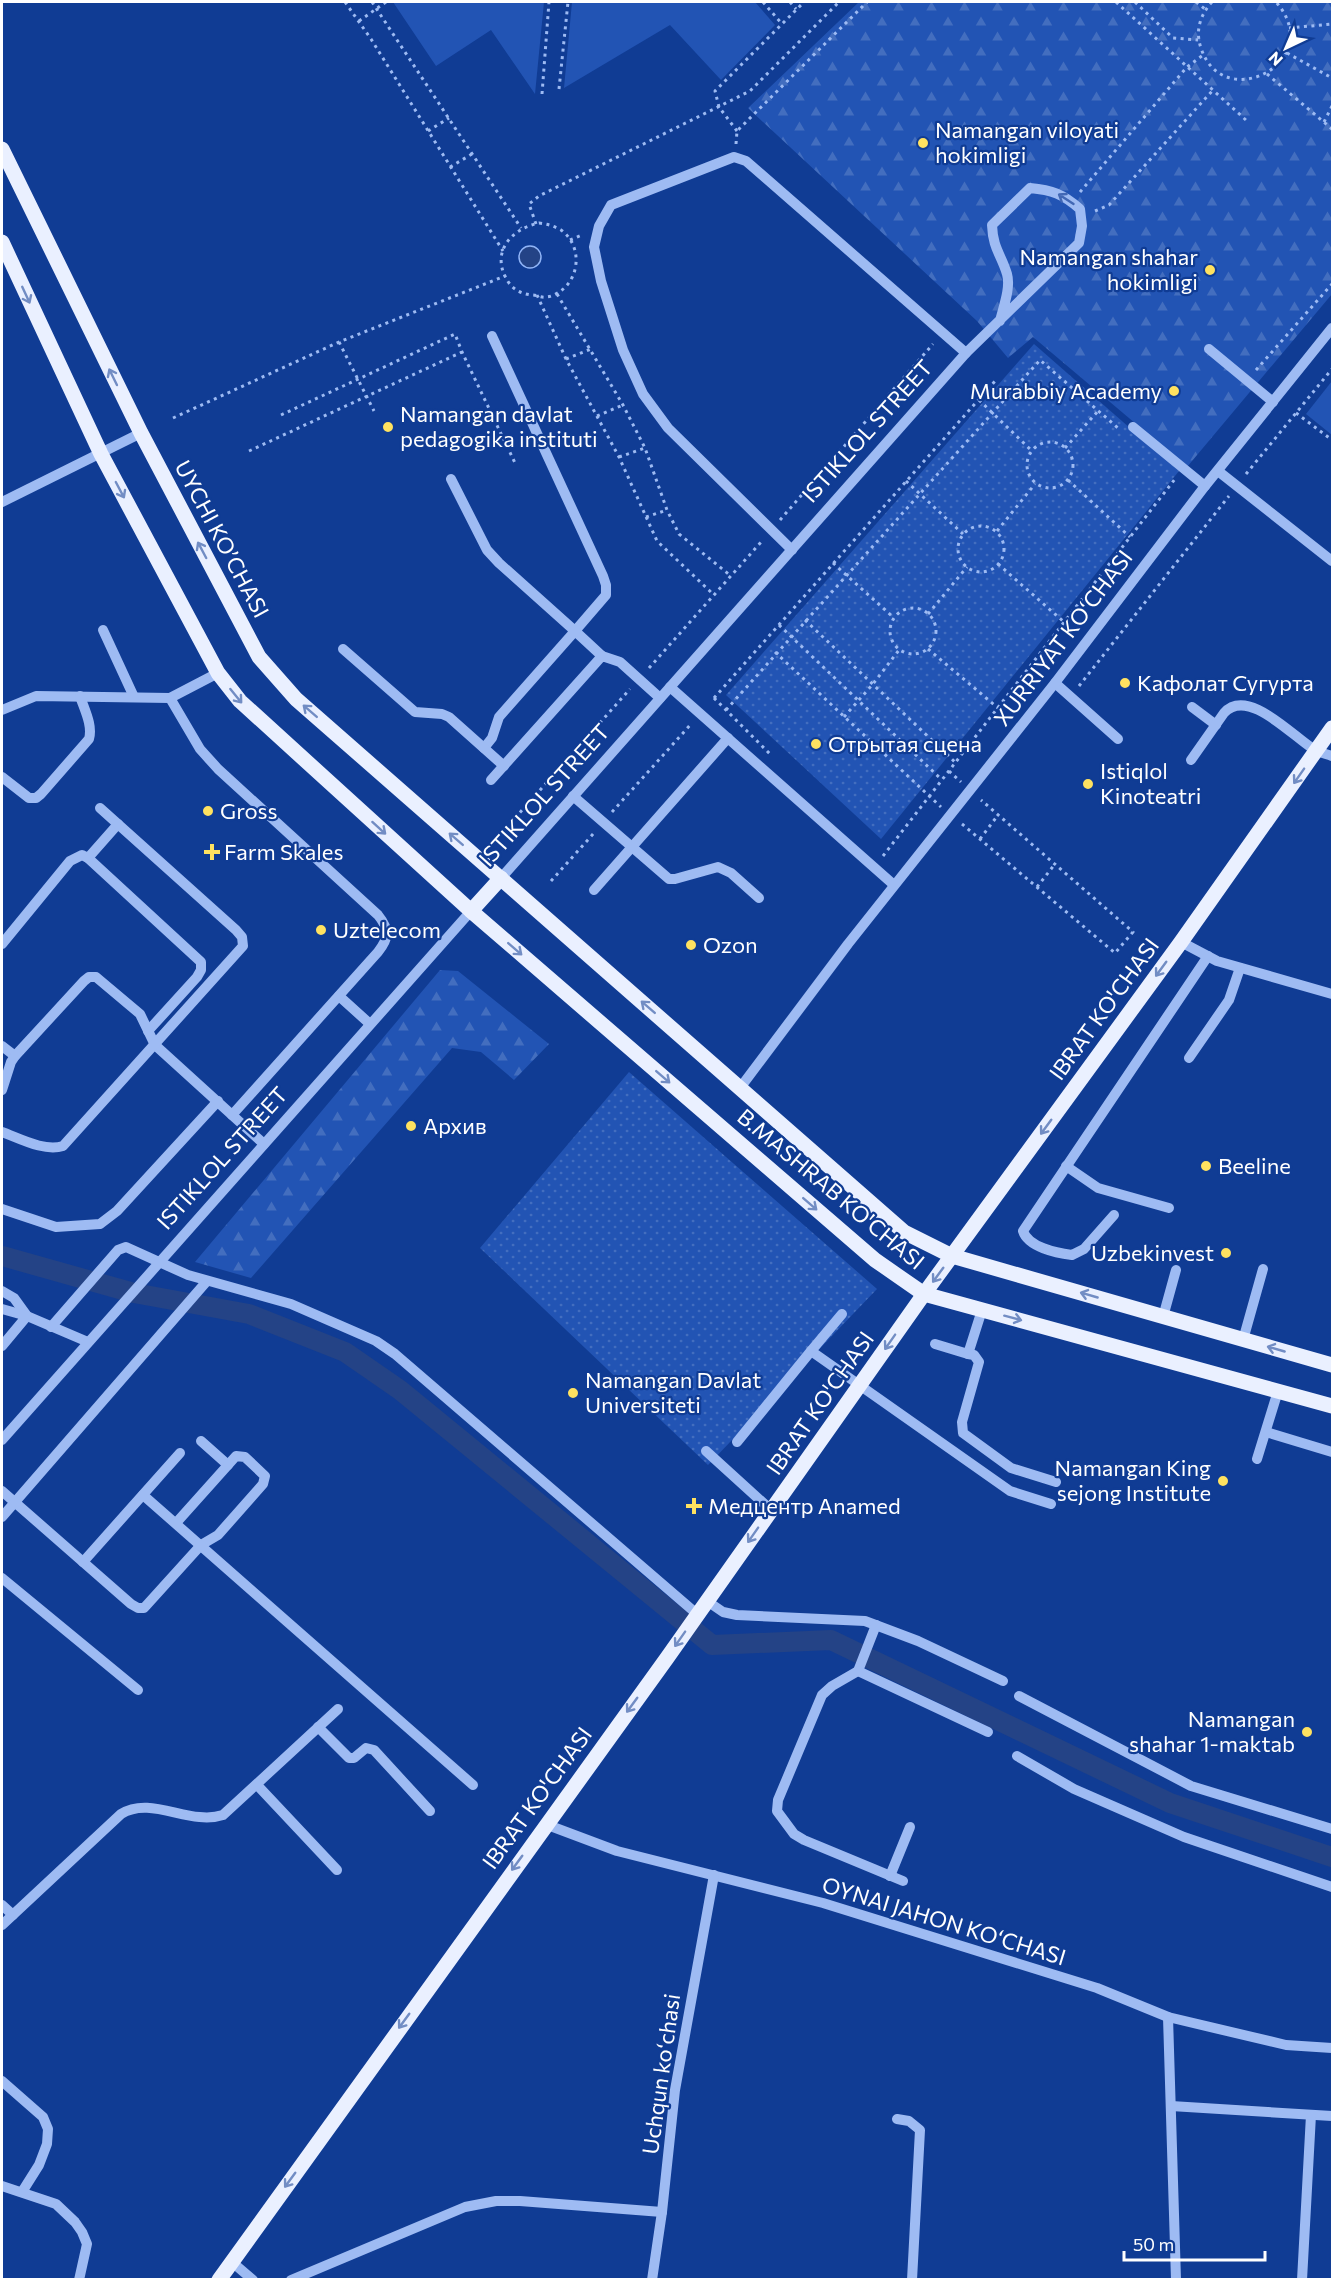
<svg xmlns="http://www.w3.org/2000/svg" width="1334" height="2281" font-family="Commissioner,sans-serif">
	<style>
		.grass { fill: #2254b4 }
		.forest { fill: url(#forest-firs) }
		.park { fill: url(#park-dots) }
		.water { fill: #244386; stroke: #90b4f7; stroke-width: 1.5 }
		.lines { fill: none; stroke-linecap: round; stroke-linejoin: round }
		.canal { stroke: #244386; stroke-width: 20 }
		.path { stroke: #9ebbf3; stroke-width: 3; stroke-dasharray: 3 4.5; stroke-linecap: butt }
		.minor { stroke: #9ebbf3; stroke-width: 10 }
		.major { stroke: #eaf0ff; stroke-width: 15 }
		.oneway { stroke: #4268b5 }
		.oneway2 { stroke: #728dc4 }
		.poi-dot { fill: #ffe260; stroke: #103c94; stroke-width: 2 }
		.labels { text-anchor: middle; stroke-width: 4.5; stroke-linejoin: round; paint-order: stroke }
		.poi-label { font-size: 22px; fill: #fff; stroke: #103c94; text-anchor: start }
		.street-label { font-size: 22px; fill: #fff; stroke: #103c94 }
	</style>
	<defs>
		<pattern id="forest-firs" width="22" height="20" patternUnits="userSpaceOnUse" patternTransform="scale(1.5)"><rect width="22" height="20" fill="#2254b4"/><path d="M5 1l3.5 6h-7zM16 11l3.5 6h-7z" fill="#436ebf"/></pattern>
		<pattern id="park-dots" width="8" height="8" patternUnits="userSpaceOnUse" patternTransform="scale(1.5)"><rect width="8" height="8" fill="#2254b4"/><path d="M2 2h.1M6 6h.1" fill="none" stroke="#436ebf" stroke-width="1.8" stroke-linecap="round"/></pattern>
	</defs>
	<rect width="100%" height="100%" fill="#103c94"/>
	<g class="grass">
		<polygon points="393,2 544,2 535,94 491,30 436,66"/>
		<polygon points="572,2 755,2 775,25 721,80 670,25 564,88"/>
		<polygon points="1332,381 1332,435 1306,414"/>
	</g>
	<g class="forest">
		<polygon points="859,2 1332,2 1332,294 1187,467 1033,337 1008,358 977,321 748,108"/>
		<polygon points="440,970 458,971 549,1044 514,1080 481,1052 452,1048 251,1278 195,1262"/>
	</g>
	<g class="park">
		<polygon points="1034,344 1179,471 881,839 726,695"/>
		<polygon points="629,1072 877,1289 708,1465 480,1248"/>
	</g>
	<circle class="water" cx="530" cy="257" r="11"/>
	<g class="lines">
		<polyline class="canal" points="2,1256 134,1293 249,1314 345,1352 400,1390 712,1645 831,1640 1170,1803 1332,1857"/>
		<g class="path">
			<polyline points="345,2 371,39 503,251"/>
			<polyline points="372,2 521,228"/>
			<polyline points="763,2 782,24"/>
			<polyline points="790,2 796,9"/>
			<polyline points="1116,2 1247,121"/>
			<polyline points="1135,2 1173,38 1198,40"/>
			<polyline points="1196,2 1205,9"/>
			<path d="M 1212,2 C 1200,15 1195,31 1201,48 C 1223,116 1328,61 1276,2"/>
			<polyline points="359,21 386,2"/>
			<polyline points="1289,28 1332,24"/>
			<polyline points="1287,53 1332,78"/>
			<polyline points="1267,74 1332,129"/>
			<polyline points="559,89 568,2"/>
			<polyline points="542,94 549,2"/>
			<polyline points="1324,122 1332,106"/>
			<polyline points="428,131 449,118"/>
			<polyline points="737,131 719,107 715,91 804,2"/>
			<polyline points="736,144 737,131 867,2"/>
			<polyline points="450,167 472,154"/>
			<polyline points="1080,192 1187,67 1203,55"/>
			<polyline points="1095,211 1109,205 1213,90"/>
			<path d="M 539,223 C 547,224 554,226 561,230 C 581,244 581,275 562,290 C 558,293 552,297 546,297 C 542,298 537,295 532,295 C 523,294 515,291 509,283 C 489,254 510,229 539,223 Z"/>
			<polyline points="536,224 529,204 539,196 750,91 839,2"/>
			<polyline points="570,240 582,235"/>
			<polyline points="557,294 623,405 645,448 667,510 679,534 731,576"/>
			<polyline points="537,295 566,359 619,457 657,541 714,595"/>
			<polyline points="339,342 374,411"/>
			<polyline points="566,359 591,349"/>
			<polyline points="1256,370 1332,284"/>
			<polyline points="979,400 1032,451"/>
			<polyline points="1296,413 1332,440"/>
			<polyline points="281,415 455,334 462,352 516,465"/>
			<polyline points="597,416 623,405"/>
			<polyline points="173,418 339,342 505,276"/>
			<circle cx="1050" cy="465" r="23"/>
			<polyline points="1065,448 1098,411"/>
			<polyline points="249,451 462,352"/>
			<polyline points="619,457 645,448"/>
			<polyline points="1246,474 1332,369"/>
			<polyline points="1068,480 1130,537"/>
			<polyline points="906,481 963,534"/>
			<polyline points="646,517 667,510"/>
			<polyline points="780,520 933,344"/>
			<circle cx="981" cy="549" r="23"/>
			<polyline points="997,531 1035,484"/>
			<polyline points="833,563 894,618"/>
			<polyline points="998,564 1064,622"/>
			<circle cx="913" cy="631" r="23"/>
			<polyline points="928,614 967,567"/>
			<polyline points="805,620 956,763"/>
			<polyline points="779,625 942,780"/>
			<polyline points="928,649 998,708"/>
			<polyline points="775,652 941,807"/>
			<polyline points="649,668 762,541"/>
			<polyline points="1079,686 1229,496"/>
			<polyline points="714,698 770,754"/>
			<polyline points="714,698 996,380"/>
			<polyline points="726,710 1040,360 1118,428"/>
			<polyline points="844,717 873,684 899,650"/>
			<polyline points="949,771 961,782"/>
			<polyline points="612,812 692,723"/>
			<polyline points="962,824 1115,953 1133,932 981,800"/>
			<polyline points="500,835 630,689"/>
			<polyline points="980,839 998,815"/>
			<polyline points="883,856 1175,479"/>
			<polyline points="551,881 594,833"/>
			<polyline points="1037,887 1055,864"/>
		</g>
		<g class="minor">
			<polyline points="492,336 603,576 606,585 606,595 575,631 602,656"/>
			<polyline points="1209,349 1273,402"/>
			<polyline points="1133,427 1205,486"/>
			<polyline points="1218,471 1332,561"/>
			<polyline points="451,479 487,550 499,563 575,631 499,717 492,738 484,748"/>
			<polyline points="2,502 141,433"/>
			<polyline points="792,550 668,428 643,394 623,350 601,281 594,247 599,226 611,205 734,157 746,161 966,353"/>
			<polyline points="103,630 134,697"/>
			<polyline points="343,649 415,712 442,714 449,717 504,766"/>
			<polyline points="1055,683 1118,739"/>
			<polyline points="670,687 894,885"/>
			<path d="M 170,698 L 200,749 L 218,769 L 378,915 C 390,930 389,938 378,952 L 232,1115"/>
			<polyline points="1192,707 1216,725"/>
			<polyline points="2,710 36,696 170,698 218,673"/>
			<path d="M 1191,760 L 1224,713 C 1248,686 1294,738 1315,750 C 1320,753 1327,754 1332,756"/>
			<path d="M 2,777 L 29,798 L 36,798 L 41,794 L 89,739 C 93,725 84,709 80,696"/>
			<polyline points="491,780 602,656 620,662 660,698"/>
			<polyline points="573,796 669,879 675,879 718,867 731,873 759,898"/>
			<polyline points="88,858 118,824"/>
			<path d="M 501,878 L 966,353 L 1079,243 L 1082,226 L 1080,209 C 1063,194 1052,190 1030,188 L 992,225 C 993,249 1001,254 1007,274 C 1011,288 1003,308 1000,321"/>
			<polyline points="594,890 728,738"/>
			<polyline points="1181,942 1217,961 1332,994"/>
			<polyline points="2,944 70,861 82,855 88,858 201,962 201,970 197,977 148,1031"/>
			<polyline points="339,996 370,1024"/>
			<polyline points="2,1046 15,1056"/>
			<polyline points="1189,1058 1229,1000 1240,968"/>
			<polyline points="740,1088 848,944 1055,683 1205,486 1332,328"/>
			<polyline points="2,1090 11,1062 15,1056 84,981 89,977 96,977 140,1014 155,1045 264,1144"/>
			<path d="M 2,1132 C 19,1138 44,1152 63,1146 L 243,946 L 242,937 L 236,930 L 100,808"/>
			<polyline points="1066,1166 1098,1188 1169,1208"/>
			<polyline points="2,1209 56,1227 100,1224 117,1211 218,1101"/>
			<path d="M 1114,1215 L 1084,1249 L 1072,1255 C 1056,1253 1028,1247 1023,1231 L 1208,956"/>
			<polyline points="2,1291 14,1298 27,1316 88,1342"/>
			<polyline points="2,1309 27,1316 2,1346"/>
			<polyline points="842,1314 811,1351 1010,1491 1051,1504"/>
			<polyline points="1163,1317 1176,1270"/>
			<polyline points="51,1327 118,1250 126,1247 188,1275 291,1304 376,1341 395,1354 697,1614"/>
			<polyline points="1243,1340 1263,1269"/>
			<polyline points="935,1344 968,1354 982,1310"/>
			<polyline points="968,1354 974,1355 979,1362 962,1422 963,1433 1011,1468 1056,1482"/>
			<polyline points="1266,1432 1332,1452"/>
			<polyline points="2,1440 471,911"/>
			<polyline points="201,1441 228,1465"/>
			<polyline points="737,1442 811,1351"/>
			<polyline points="706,1451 771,1510"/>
			<polyline points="1257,1459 1278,1391"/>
			<polyline points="2,1491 131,1604 138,1608 144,1608 201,1545 218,1535 263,1484 265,1476 245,1457 236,1456 176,1523"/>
			<polyline points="143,1495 473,1785"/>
			<polyline points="2,1517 207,1281"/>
			<polyline points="83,1562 180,1453"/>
			<polyline points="2,1578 138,1690"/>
			<polyline points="707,1601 723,1612 737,1615 865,1621 918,1641 1003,1681"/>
			<polyline points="876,1625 858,1671 988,1732"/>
			<polyline points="858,1671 832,1686 822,1695 778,1800 777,1811 794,1834 804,1840 903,1881"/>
			<polyline points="1019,1696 1191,1786 1332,1829"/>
			<polyline points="318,1727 349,1758 354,1758 366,1748 374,1750 430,1811"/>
			<polyline points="1017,1756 1074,1789 1184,1837 1332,1887"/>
			<polyline points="257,1785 337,1870"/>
			<polyline points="545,1824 617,1851 823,1903 1097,1988 1168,2017 1286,2045 1332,2048"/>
			<polyline points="890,1876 910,1827"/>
			<polyline points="2,1905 13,1915"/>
			<path d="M 2,1925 L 121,1814 C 151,1795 190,1826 223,1815 L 338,1709"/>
			<polyline points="1168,2017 1176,2280"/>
			<polyline points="2,2081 43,2117 48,2129 47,2144 39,2165 22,2192"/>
			<polyline points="1171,2106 1332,2116"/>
			<polyline points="897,2119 909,2121 920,2130 912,2280"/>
			<polyline points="2,2186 56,2204 75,2222 82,2232 87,2244 79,2280"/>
			<polyline points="232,2262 253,2280"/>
			<polyline points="291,2280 465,2207 496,2201 520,2201 662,2212"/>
			<polyline points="652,2280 662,2212 675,2090 714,1875"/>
			<polyline points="1302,2280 1311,2115"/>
		</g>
		<g class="major">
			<polyline points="2,149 141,433 259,657 296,699 904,1232 952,1256 1332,1365"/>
			<polyline points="2,242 101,454 218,673 240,701 471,911 875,1260 924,1294 1332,1406"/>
			<polyline points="471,911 501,878"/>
			<polyline points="219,2280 667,1658 924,1294 1181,942 1332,728"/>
		</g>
	</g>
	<defs><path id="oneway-shaft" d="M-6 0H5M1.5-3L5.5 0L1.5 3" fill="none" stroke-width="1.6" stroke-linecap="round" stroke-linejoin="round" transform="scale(1.5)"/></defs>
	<use class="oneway" href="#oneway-shaft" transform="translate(1066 199) rotate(-147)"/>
	<g class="oneway2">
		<use href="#oneway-shaft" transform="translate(26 295) rotate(65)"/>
		<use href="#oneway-shaft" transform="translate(113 377) rotate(-116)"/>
		<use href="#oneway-shaft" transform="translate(120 490) rotate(62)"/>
		<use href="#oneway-shaft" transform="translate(202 550) rotate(-118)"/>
		<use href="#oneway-shaft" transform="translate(236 696) rotate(51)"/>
		<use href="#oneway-shaft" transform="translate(310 711) rotate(-139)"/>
		<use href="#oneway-shaft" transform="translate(1299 776) rotate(125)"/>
		<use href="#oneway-shaft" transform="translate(379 828) rotate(42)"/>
		<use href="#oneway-shaft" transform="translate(456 839) rotate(-139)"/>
		<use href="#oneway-shaft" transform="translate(515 949) rotate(41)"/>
		<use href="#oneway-shaft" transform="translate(1161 969) rotate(126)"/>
		<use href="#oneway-shaft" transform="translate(648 1007) rotate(-139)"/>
		<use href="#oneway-shaft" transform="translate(663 1077) rotate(41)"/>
		<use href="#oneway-shaft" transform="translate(1046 1127) rotate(126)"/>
		<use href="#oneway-shaft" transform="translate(810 1204) rotate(41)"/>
		<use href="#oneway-shaft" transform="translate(938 1275) rotate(126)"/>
		<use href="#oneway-shaft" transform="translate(1089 1295) rotate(-164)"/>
		<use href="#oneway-shaft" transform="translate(1013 1318) rotate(15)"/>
		<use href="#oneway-shaft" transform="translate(890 1342) rotate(125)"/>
		<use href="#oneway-shaft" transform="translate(1276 1349) rotate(-164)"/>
		<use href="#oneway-shaft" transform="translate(753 1535) rotate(125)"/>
		<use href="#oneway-shaft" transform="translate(680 1639) rotate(125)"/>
		<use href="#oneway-shaft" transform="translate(632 1705) rotate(126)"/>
		<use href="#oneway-shaft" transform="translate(517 1863) rotate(126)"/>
		<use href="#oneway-shaft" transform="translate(404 2021) rotate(126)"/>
		<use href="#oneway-shaft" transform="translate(290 2180) rotate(126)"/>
	</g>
	<g class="poi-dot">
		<circle cx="923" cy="143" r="6"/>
		<circle cx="1210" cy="270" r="6"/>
		<circle cx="1174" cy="391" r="6"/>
		<circle cx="388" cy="427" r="6"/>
		<circle cx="1125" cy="683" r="6"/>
		<circle cx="816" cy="744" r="6"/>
		<circle cx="1088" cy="784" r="6"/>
		<circle cx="208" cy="811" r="6"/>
		<path d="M209 843h6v6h6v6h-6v6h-6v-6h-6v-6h6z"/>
		<circle cx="321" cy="930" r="6"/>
		<circle cx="691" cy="945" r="6"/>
		<circle cx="411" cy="1126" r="6"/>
		<circle cx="1206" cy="1166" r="6"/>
		<circle cx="1226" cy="1253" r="6"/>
		<circle cx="573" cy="1393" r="6"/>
		<circle cx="1223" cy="1481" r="6"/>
		<path d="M691 1497h6v6h6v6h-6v6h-6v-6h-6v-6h6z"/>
		<circle cx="1307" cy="1732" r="6"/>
	</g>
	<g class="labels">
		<g class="poi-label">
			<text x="935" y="138">Namangan viloyati<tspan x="935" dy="25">hokimligi</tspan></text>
			<text x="1198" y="265" text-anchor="end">Namangan shahar<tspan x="1198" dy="25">hokimligi</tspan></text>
			<text x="1162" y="399" text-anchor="end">Murabbiy Academy</text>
			<text x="400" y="422">Namangan davlat<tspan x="400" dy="25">pedagogika instituti</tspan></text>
			<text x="1137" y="691">Кафолат Сугурта</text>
			<text x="828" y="752">Отрытая сцена</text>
			<text x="1100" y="779">Istiqlol<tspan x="1100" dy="25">Kinoteatri</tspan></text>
			<text x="220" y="819">Gross</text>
			<text x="224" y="860">Farm Skales</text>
			<text x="333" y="938">Uztelecom</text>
			<text x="703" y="953">Ozon</text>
			<text x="423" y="1134">Архив</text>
			<text x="1218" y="1174">Beeline</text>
			<text x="1214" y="1261" text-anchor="end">Uzbekinvest</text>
			<text x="585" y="1388">Namangan Davlat<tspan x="585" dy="25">Universiteti</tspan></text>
			<text x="1211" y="1476" text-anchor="end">Namangan King<tspan x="1211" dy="25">sejong Institute</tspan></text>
			<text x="708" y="1514">Медцентр Anamed</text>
			<text x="1295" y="1727" text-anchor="end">Namangan<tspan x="1295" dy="25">shahar 1-maktab</tspan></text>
		</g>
		<g class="street-label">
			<text transform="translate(867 431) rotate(-48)" y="8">ISTIKLOL STREET</text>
			<text transform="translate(222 539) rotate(62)" y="8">UYCHI KO’CHASI</text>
			<text transform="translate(1063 638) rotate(-53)" y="8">XURRIYAT KO‘CHASI</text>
			<text transform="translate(544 795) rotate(-48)" y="8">ISTIKLOL STREET</text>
			<text transform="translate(1104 1009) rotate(-54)" y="8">IBRAT KO'CHASI</text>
			<text transform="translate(222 1158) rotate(-48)" y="8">ISTIKLOL STREET</text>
			<text transform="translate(831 1189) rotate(40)" y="8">B.MASHRAB KO'CHASI</text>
			<text transform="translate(820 1403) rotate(-55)" y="8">IBRAT KO'CHASI</text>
			<text transform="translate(537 1798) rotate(-54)" y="8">IBRAT KO'CHASI</text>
			<text transform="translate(944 1921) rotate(17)" y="8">OYNAI JAHON KO‘CHASI</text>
			<text transform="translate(661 2074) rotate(-82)" y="8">Uchqun koʻchasi</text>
		</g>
	</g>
	<rect width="1334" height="2281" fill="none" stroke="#ffffff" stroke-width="6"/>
	<g transform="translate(1286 48) rotate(224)" stroke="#103c94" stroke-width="4.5" paint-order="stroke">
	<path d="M0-4.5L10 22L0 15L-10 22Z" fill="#ffffff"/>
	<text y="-9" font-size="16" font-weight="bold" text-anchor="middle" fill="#ffffff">N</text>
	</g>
	<path d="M1124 2251v9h141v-9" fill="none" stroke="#ffffff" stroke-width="3"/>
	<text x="1133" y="2251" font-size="18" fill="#ffffff" stroke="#103c94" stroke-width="4.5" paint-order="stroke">50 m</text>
</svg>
